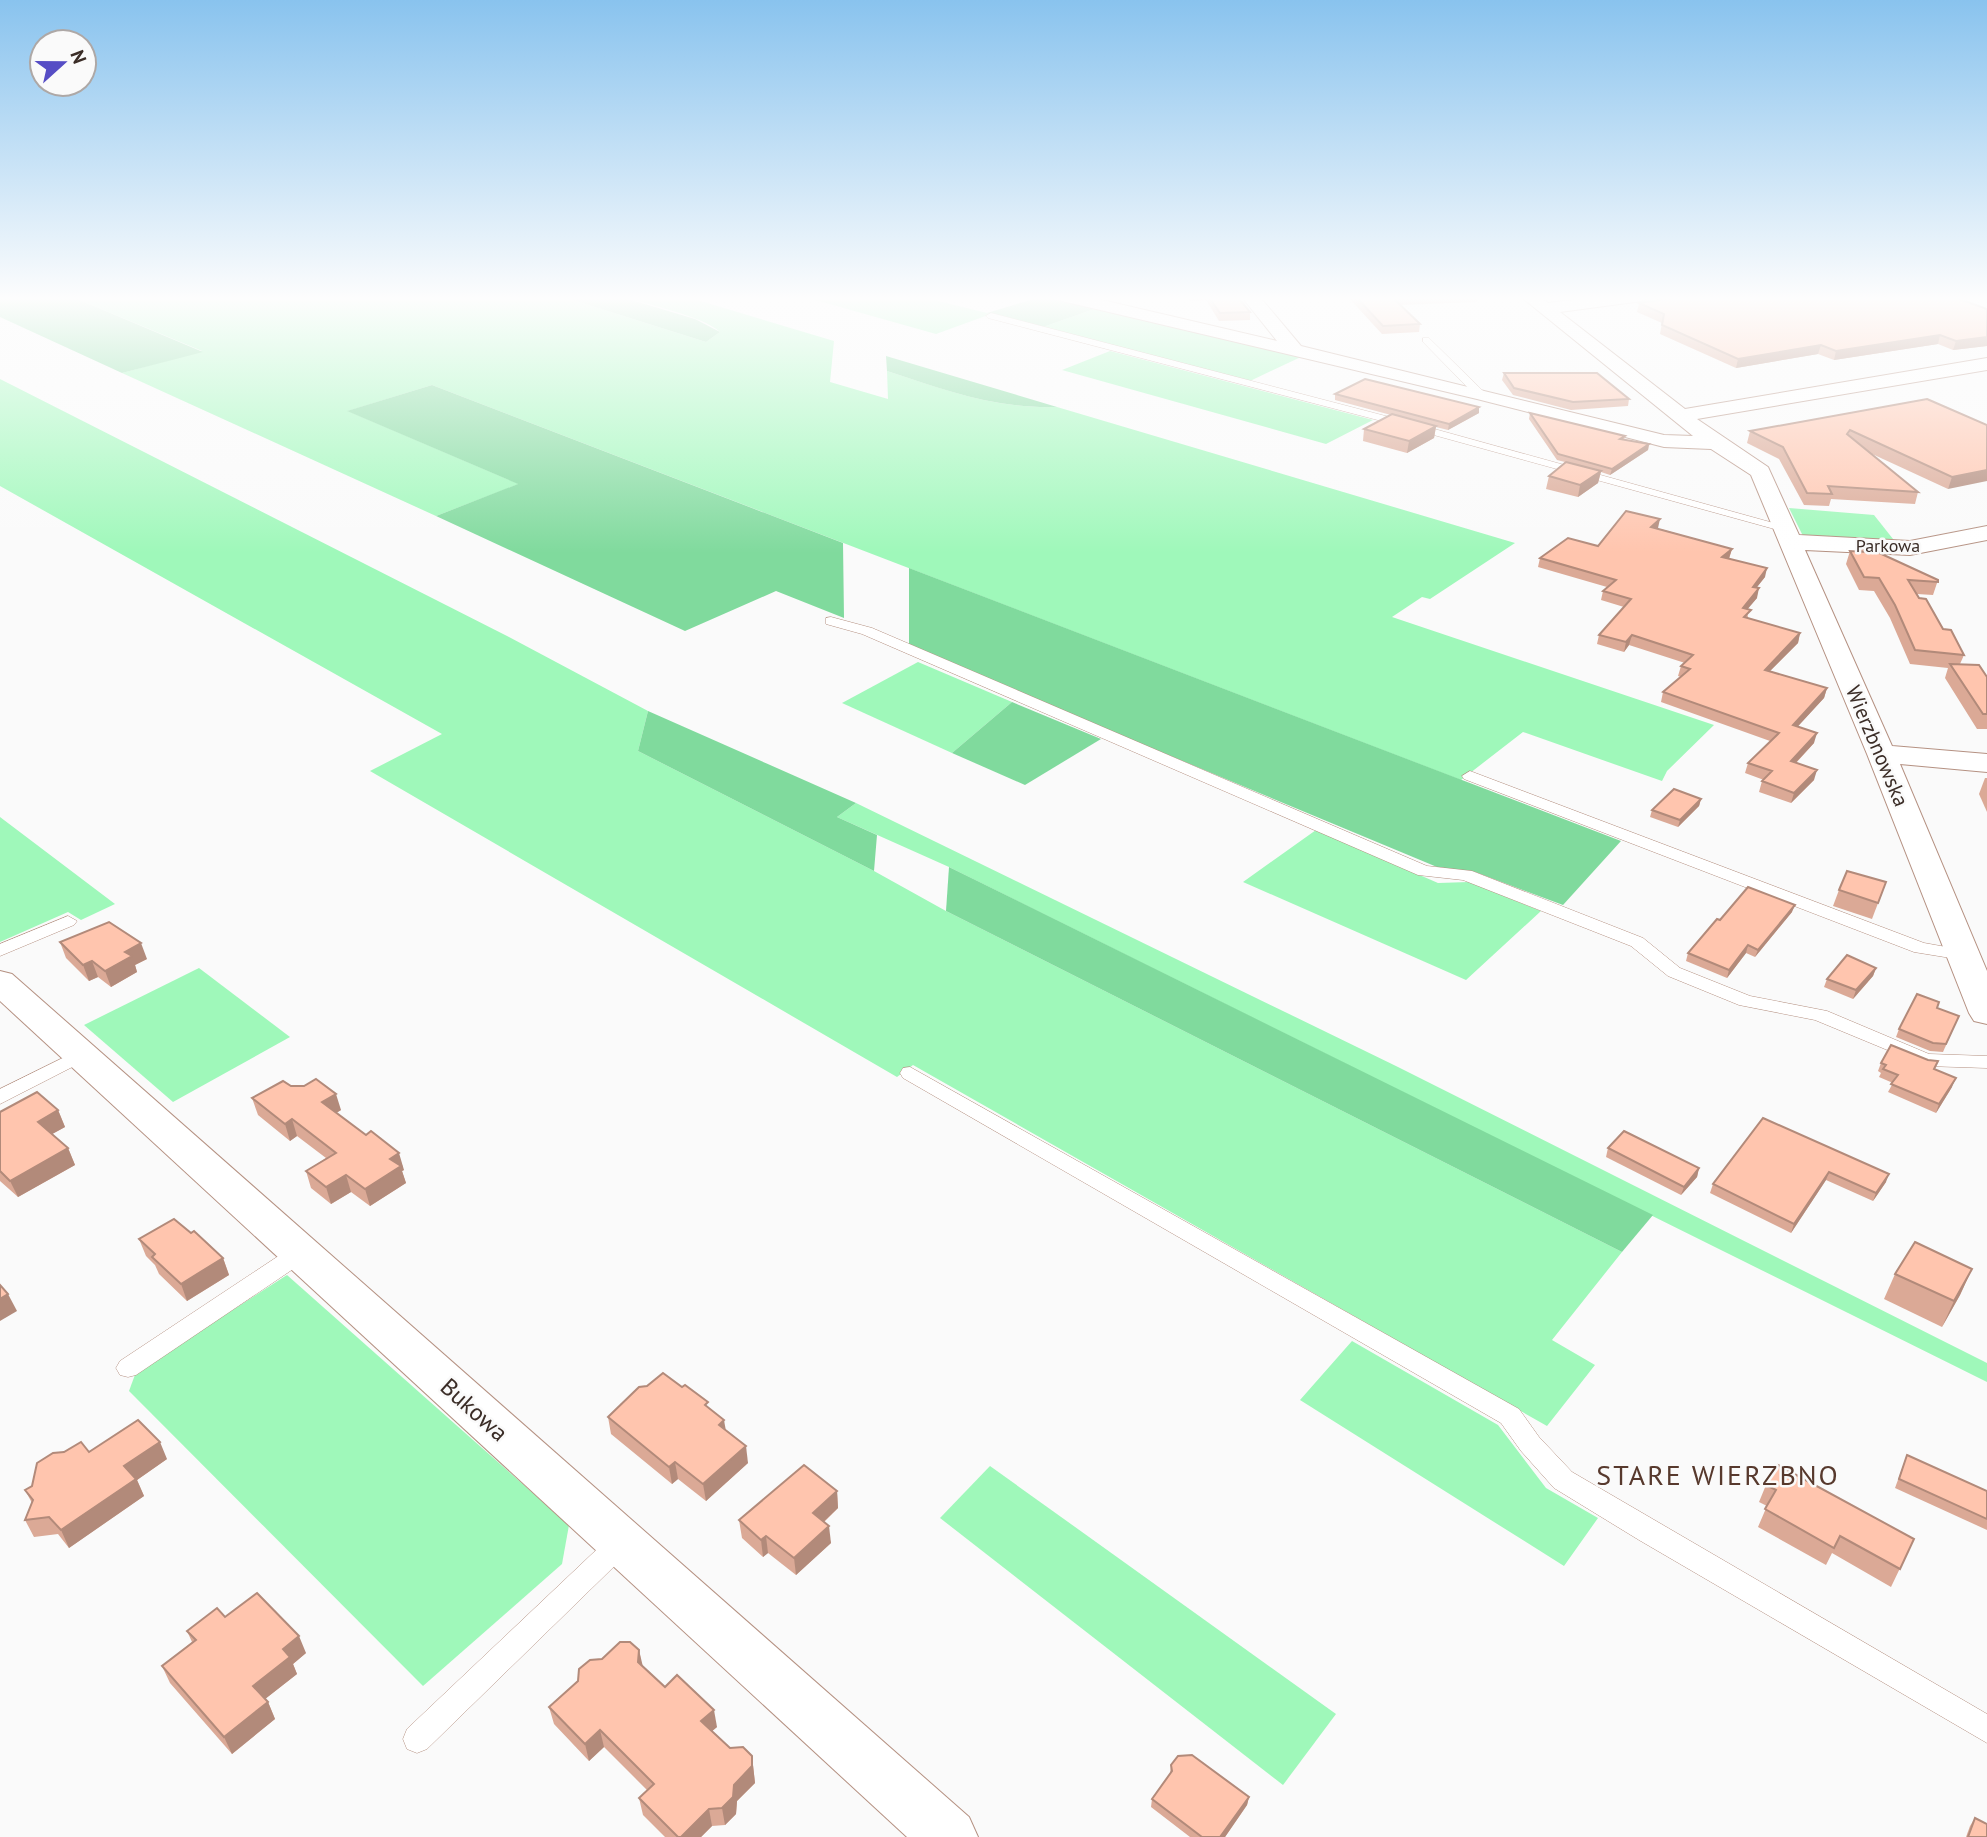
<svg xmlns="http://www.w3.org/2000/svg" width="1987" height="1837" font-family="'PT Sans',sans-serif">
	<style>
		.green { fill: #9ff8ba }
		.forest { fill: #80da9d }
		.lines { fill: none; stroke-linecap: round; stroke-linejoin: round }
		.service-casing { stroke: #b59182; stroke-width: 1 }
		.minor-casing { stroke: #b59182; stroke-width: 2 }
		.service { fill: #fff; fill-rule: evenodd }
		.minor { fill: #fff; fill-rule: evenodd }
		.wall { fill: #dba996 }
		.shaded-wall { fill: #b28a7a }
		.building { fill: #ffc5ae; stroke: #b28a7a; stroke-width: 2 }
		.labels { text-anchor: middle; stroke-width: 5; stroke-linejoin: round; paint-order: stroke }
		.far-street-label { font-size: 18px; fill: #3b2d27; stroke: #fafafa }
		.street-label { font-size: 21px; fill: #3b2d27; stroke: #fafafa }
		.near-street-label { font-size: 24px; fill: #3b2d27; stroke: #fafafa }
		.near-quarter-label { font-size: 28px; letter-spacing: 2px; fill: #57392d; stroke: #fafafa }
	</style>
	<rect width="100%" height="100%" fill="#fafafa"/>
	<g class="green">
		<path d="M 70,296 L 560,296 L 706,342 L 720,332 C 703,316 643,303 618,296 L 684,296 L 834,341 L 830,382 L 888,399 L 887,371 C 946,390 994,409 1057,407 L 1515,543 L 1430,599 L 1422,597 L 1392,617 L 1714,725 L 1667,771 L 1662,781 L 1523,732 L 1461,780 L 432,385 L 348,411 L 519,484 L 436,516 L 122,373 L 202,351 Z"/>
		<polygon points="801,296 918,296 991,314 936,334"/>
		<polygon points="1097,308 1303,356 1250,381 1043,327"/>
		<polygon points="1110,351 1373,420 1326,444 1062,370"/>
		<polygon points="0,379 509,637 648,711 638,751 874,871 946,911 1622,1252 1552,1340 1595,1365 1547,1426 913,1065 897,1077 370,771 442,734 0,486"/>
		<polygon points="1789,508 1874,515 1897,544 1804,538"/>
		<polygon points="918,662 1012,702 952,753 842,703"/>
		<polygon points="856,803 1398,1067 1987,1363 1987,1382 949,867 837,817"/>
		<polygon points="0,817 115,904 81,920 68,912 0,942"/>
		<polygon points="1316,830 1438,883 1469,882 1541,911 1466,980 1243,882"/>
		<polygon points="199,968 290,1037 173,1102 84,1025"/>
		<polygon points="287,1275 569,1525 562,1564 423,1686 129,1391 136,1372"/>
		<polygon points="1352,1341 1498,1425 1546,1488 1598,1518 1564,1566 1300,1400"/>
		<polygon points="990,1466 1336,1714 1283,1785 940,1518"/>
	</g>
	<g class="forest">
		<polygon points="0,296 70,296 203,352 122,373 0,317"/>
		<polygon points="560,296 618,296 695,319 720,332 706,342"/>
		<polygon points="1044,296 1097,308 1043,327 987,313"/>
		<path d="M 886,356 L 1057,407 C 995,409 945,390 887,371 Z"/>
		<polygon points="432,385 843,543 844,618 776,591 685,631 436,516 518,484 347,411"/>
		<polygon points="909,568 1621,841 1563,905 1475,872 1437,867 909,647"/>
		<polygon points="1012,702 1101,739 1025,785 952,753"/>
		<polygon points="648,711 856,803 837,817 877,835 874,871 638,751"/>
		<polygon points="949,867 1653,1215 1622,1252 946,911"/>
	</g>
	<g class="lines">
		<g class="service-casing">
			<g id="service">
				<polygon points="991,313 1420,425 1788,527 1778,530 1412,429 988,318 986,316"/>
				<polygon points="1423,338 1429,338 1484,392 1484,396 1476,396 1423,342"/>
				<polygon points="831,617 872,628 1427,866 1472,871 1643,938 1680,968 1750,996 1827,1011 1929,1054 1987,1056 1987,1068 1926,1066 1815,1020 1739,1005 1668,976 1631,946 1463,880 1418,875 862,634 826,624 826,618"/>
				<polygon points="1470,771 1924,943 1963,950 1972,955 1963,960 1914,952 1464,779 1462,776"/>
				<polygon points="68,916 77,921 74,925 0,956 0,944"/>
				<polygon points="79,1050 86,1052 89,1056 86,1060 0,1104 0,1089"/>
				<polygon points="910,1067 1519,1409 1539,1437 1572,1472 1987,1714 1987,1743 1639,1540 1554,1488 1521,1451 1501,1423 903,1078 900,1073 903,1068"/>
				<polygon points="300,1245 308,1247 311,1253 308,1259 136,1375 128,1377 120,1375 116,1368 120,1361 292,1247"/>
				<polygon points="621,1532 630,1535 634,1543 630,1551 427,1749 417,1753 407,1749 403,1739 407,1729 612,1535"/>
			</g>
		</g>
		<g class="minor-casing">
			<g id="minor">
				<polygon points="1055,296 1085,296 1277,341 1241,296 1259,296 1301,346 1664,435 1693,436 1520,296 1538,296 1548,303 1605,296 1650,296 1642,301 1560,312 1685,409 1987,358 1987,370 1697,419 1768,467 1799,535 1910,541 1987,526 1987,540 1910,555 1805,550 1892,746 1987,754 1987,772 1900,764 1987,971 1987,1024 1974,1021 1969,1013 1867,754 1751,475 1711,449 1664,447 1477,399 1058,300"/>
				<polygon points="0,971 12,974 969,1817 978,1837 907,1837 0,1001"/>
			</g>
		</g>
		<use href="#service" class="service"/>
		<use href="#minor" class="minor"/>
	</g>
	<g class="wall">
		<polygon points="1182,296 1237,296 1250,312 1250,320 1219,321 1206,300 1190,301"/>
		<polygon points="1347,296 1478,296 1477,302 1399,305 1420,324 1419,332 1382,334"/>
		<polygon points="1639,303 1987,309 1987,346 1953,350 1938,344 1834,360 1818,354 1736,368 1660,334 1662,323 1637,312"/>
		<polygon points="1504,373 1629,399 1628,406 1571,410 1513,395 1502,380"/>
		<polygon points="1335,394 1479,407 1479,413 1448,430 1436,427 1434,438 1407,453 1363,441 1364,429 1391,415 1335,400"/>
		<polygon points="1530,413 1625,436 1624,440 1649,444 1648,450 1610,475 1601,472 1598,483 1578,497 1546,489 1549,476 1565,462 1557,460 1529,419"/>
		<polygon points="1987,425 1948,489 1870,453 1918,492 1915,504 1831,499 1829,506 1804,505 1779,459 1747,443 1750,431"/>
		<polygon points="1657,528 1732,549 1729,559 1765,577 1756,588 1757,598 1747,609 1748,618 1800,633 1798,643 1770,671 1827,688 1824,698 1797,727 1814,743 1796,763 1814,780 1791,803 1759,792 1762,781 1764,780 1745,773 1748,763 1770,741 1661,702 1663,692 1681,677 1678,676 1681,666 1685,663 1629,645 1624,652 1597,644 1599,635 1624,607 1601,600 1603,591 1607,587 1538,567 1540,558 1598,546 1658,528"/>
		<polygon points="1862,545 1938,580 1933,595 1917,594 1964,655 1960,664 1987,677 1987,729 1977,729 1945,678 1948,668 1910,664 1890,618 1874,591 1859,590 1846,564 1850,551 1859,552"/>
		<polygon points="1985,778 1987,778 1987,812 1979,794"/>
		<polygon points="1701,799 1699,806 1678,827 1650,817 1652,810"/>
		<polygon points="1886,882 1872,919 1833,906 1839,890"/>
		<polygon points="1792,912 1755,957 1746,953 1727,978 1686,961 1688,953 1720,920"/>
		<polygon points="60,942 147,959 135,965 137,972 111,987 98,977 89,981 66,958"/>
		<polygon points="1876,968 1873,976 1853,999 1824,987 1827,979"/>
		<polygon points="1937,1008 1959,1016 1943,1052 1930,1051 1896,1037 1899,1029"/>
		<polygon points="1881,1063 1935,1069 1952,1087 1936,1113 1888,1092 1893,1083 1879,1077 1881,1073 1878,1071"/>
		<polygon points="291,1086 341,1110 336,1113 404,1170 402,1171 406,1183 370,1206 351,1192 331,1204 311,1188 306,1171 326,1158 297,1136 290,1141 258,1115 252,1098"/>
		<polygon points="58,1110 65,1127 52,1134 68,1148 75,1165 18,1197 0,1181 0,1112"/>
		<polygon points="1763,1118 1886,1182 1873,1201 1826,1180 1791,1233 1710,1193 1713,1184"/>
		<polygon points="1608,1148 1699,1168 1697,1177 1681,1195 1606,1157"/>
		<polygon points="191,1233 223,1258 229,1275 187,1301 159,1274 155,1265 146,1256 139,1239"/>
		<polygon points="1972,1269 1960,1295 1942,1327 1884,1299 1895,1274"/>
		<polygon points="709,1408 748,1463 706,1501 678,1479 672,1484 611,1434 608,1417"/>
		<polygon points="89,1452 167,1459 137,1480 144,1496 69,1548 58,1534 34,1537 25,1520 32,1503 25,1490"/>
		<polygon points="1907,1455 1987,1491 1987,1530 1895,1488"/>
		<polygon points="1766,1485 1914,1539 1891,1587 1832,1553 1826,1565 1758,1527 1767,1506 1759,1502"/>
		<polygon points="837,1491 838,1508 824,1522 831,1543 796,1575 768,1553 763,1557 742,1538 739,1520"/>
		<polygon points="225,1617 306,1653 293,1664 297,1674 265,1699 268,1702 275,1719 232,1754 170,1683 162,1666 192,1642 187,1631"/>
		<polygon points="639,1650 642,1666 665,1687 717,1727 712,1731 730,1748 752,1756 755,1783 737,1801 736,1814 725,1825 712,1826 701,1837 665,1837 643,1815 639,1798 647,1790 604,1747 589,1761 554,1724 549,1707 602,1659"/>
		<polygon points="1171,1765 1249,1797 1247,1805 1225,1837 1190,1837 1151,1807 1152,1799 1170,1774"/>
		<polygon points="1975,1818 1987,1837 1966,1837 1970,1826"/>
	</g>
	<g class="shaded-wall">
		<polygon points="1940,335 1938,344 1834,360 1836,351"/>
		<polygon points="1987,337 1987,346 1953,350 1956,341"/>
		<polygon points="1821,345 1818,354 1736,368 1738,359"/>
		<polygon points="1479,407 1479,413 1448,430 1449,424"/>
		<polygon points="1436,426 1434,438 1407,453 1409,441"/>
		<polygon points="1649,444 1648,450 1610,475 1612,469"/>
		<polygon points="1987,470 1987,481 1948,489 1952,477"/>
		<polygon points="1601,471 1598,483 1578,497 1580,485"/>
		<polygon points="1660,519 1658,528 1649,535 1651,527"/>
		<polygon points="1732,549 1729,558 1719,566 1722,557"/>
		<polygon points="1767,568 1765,577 1750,596 1753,587"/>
		<polygon points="1759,588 1757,598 1741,617 1743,608"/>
		<polygon points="1800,633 1798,643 1762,679 1765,670"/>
		<polygon points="1632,635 1629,645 1624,652 1626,642"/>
		<polygon points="1827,688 1824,698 1790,735 1793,725"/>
		<polygon points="1817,733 1814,743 1788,771 1791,761"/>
		<polygon points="1817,770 1814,780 1791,803 1794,793"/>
		<polygon points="1701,799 1699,806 1678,827 1680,820"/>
		<polygon points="1795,905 1792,912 1755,957 1758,950"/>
		<polygon points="141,943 147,959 135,965 137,972 111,987 105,971 125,952"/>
		<polygon points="1748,945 1746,953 1727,978 1729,970"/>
		<polygon points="92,961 98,977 89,981 83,965"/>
		<polygon points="1876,968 1873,976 1853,999 1856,990"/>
		<polygon points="1956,1078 1952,1087 1936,1113 1939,1104"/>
		<polygon points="336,1094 341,1110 327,1119 322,1102"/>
		<polygon points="58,1110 65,1127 45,1138 38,1122"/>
		<polygon points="292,1119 297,1136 290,1141 285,1124"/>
		<polygon points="68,1148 75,1165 18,1197 10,1181"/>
		<polygon points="399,1153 404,1170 402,1171 406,1183 370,1206 365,1189 390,1159"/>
		<polygon points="1699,1168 1697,1177 1681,1195 1684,1187"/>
		<polygon points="1829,1172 1826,1180 1791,1233 1794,1224"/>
		<polygon points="1889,1174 1886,1182 1873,1201 1876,1193"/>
		<polygon points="346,1175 351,1192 331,1204 326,1187"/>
		<polygon points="223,1258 229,1275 187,1301 181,1284"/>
		<polygon points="1972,1269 1960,1295 1942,1327 1954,1301"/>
		<polygon points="8,1294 17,1311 0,1321 0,1299"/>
		<polygon points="724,1420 727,1437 719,1425"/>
		<polygon points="160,1442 167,1459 137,1480 144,1496 69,1548 61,1530 124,1466"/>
		<polygon points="746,1446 748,1463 706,1501 703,1484"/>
		<polygon points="675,1462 678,1479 672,1484 669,1467"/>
		<polygon points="837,1491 838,1508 815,1530 813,1513"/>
		<polygon points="829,1526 831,1543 796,1575 794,1558"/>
		<polygon points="766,1536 768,1553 763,1557 761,1540"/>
		<polygon points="299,1636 306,1653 293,1664 297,1674 260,1703 253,1686 283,1649"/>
		<polygon points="639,1650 643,1667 638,1662"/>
		<polygon points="268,1702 275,1719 232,1754 224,1737"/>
		<polygon points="714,1710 717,1727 704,1738 701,1721"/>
		<polygon points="600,1730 604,1747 589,1761 585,1744"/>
		<polygon points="752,1756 755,1783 737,1801 736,1814 725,1825 722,1808 734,1785"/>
		<polygon points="1249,1797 1247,1805 1225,1837 1220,1837"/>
		<polygon points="709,1809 712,1826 701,1837 681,1837"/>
	</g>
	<g class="building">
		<polygon points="1208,296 1237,296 1250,312 1220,313"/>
		<polygon points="1355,296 1439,296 1392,297 1420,324 1383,326"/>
		<polygon points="1687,296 1951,296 1987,309 1987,337 1956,341 1940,335 1836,351 1821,345 1738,359 1662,325 1664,314 1639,303"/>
		<polygon points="1504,373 1597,373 1629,399 1573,402 1514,388"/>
		<polygon points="1365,379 1479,407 1449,424 1335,394"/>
		<polygon points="1927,399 1987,425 1987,470 1952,477 1850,430 1847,434 1918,492 1828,486 1832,494 1807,493 1783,447 1750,431"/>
		<polygon points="1530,413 1625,436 1620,439 1649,444 1612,469 1558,454"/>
		<polygon points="1392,414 1436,426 1409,441 1364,429"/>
		<polygon points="1566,462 1601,471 1580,485 1549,476"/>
		<polygon points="1626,511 1660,519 1651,527 1732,549 1722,557 1767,568 1753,587 1759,588 1743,608 1751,610 1744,617 1800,633 1765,670 1827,688 1793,725 1817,733 1791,761 1817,770 1794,793 1762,781 1772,771 1748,763 1779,733 1663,692 1690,669 1681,666 1693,655 1632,635 1626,642 1599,635 1631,599 1603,591 1616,580 1540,558 1568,538 1598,546"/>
		<polygon points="1862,545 1938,580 1938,582 1908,580 1919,598 1926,599 1943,629 1951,630 1964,655 1915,650 1895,605 1879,578 1864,577 1850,551 1866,552"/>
		<polygon points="1950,664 1979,665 1987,677 1987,714 1983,714"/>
		<polygon points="1674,789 1701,799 1680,820 1652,810"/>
		<polygon points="1847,871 1886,882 1878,903 1839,890"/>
		<polygon points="1748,887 1795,905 1758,950 1748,945 1729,970 1688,953 1717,919 1720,920"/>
		<polygon points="109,922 141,943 125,952 132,956 105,971 92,961 83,965 60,942"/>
		<polygon points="1847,955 1876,968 1856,990 1827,979"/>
		<polygon points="1917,994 1939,1002 1937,1008 1959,1016 1946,1044 1933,1043 1899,1029"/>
		<polygon points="1891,1045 1928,1060 1938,1061 1934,1069 1956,1078 1939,1104 1891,1084 1898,1075 1883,1069 1886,1065 1881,1063"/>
		<polygon points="316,1079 336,1094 322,1102 366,1135 371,1131 399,1153 390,1159 401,1166 365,1189 346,1175 326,1187 306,1171 336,1153 292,1119 285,1124 252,1098 283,1081 291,1086 304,1086"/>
		<polygon points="37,1092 58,1110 38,1122 68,1148 10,1181 0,1171 0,1112"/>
		<polygon points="1763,1118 1889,1174 1876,1193 1829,1172 1794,1224 1713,1184"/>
		<polygon points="1624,1131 1699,1168 1684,1187 1608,1148"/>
		<polygon points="174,1219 191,1233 194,1231 223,1258 181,1284 152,1257 155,1254 139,1239"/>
		<polygon points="1915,1242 1972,1269 1954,1301 1895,1274"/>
		<polygon points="0,1285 8,1294 0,1299"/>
		<polygon points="663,1373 682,1387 685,1385 708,1402 705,1405 724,1420 719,1425 746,1446 703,1484 675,1462 669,1467 608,1417 639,1387 647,1386"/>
		<polygon points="138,1420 160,1442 124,1466 136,1479 61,1530 49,1517 25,1520 33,1500 25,1490 32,1486 37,1463 53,1453 64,1452 81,1442 89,1452"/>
		<polygon points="1907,1455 1987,1491 1987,1519 1899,1479"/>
		<polygon points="804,1465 837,1491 813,1513 829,1526 794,1558 766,1536 761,1540 739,1520"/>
		<polygon points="1778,1465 1914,1539 1900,1569 1840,1536 1834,1548 1765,1509 1776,1490 1766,1485"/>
		<polygon points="257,1593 299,1636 283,1649 290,1657 253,1686 268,1702 224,1737 162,1666 196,1640 187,1631 217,1608 225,1617"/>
		<polygon points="620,1642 630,1642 639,1650 638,1662 665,1687 677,1675 714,1710 701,1721 730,1748 743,1747 752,1756 752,1766 734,1785 733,1797 722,1808 709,1809 681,1837 678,1837 639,1798 654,1784 600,1730 585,1744 549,1707 578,1681 579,1669 590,1660 602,1659"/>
		<polygon points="1192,1755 1249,1797 1220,1837 1202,1837 1152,1799 1172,1771 1171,1765 1178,1756"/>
		<polygon points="1975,1818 1987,1824 1987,1837 1968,1837"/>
	</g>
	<linearGradient id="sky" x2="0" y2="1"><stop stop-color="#89c3ee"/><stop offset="0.54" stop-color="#fdfdfd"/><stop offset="1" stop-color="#fdfdfd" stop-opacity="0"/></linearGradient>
	<rect width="1987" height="553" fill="url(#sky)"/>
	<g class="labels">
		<g class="far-street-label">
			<text x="1888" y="552">Parkowa</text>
		</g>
		<g class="street-label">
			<text transform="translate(1877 746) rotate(67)" y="7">Wierzbnowska</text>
		</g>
		<g class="near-street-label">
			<text transform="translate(474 1410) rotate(42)" y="8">Bukowa</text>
		</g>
		<g class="near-quarter-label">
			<text x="1718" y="1485">STARE WIERZBNO</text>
		</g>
	</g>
	<g transform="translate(63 63) rotate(69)"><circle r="33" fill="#fafafa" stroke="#aea8a6" stroke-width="2"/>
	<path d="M0-5L12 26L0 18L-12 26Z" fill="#564dc5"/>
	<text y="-10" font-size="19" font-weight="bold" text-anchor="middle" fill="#3b2d27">N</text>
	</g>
</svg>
